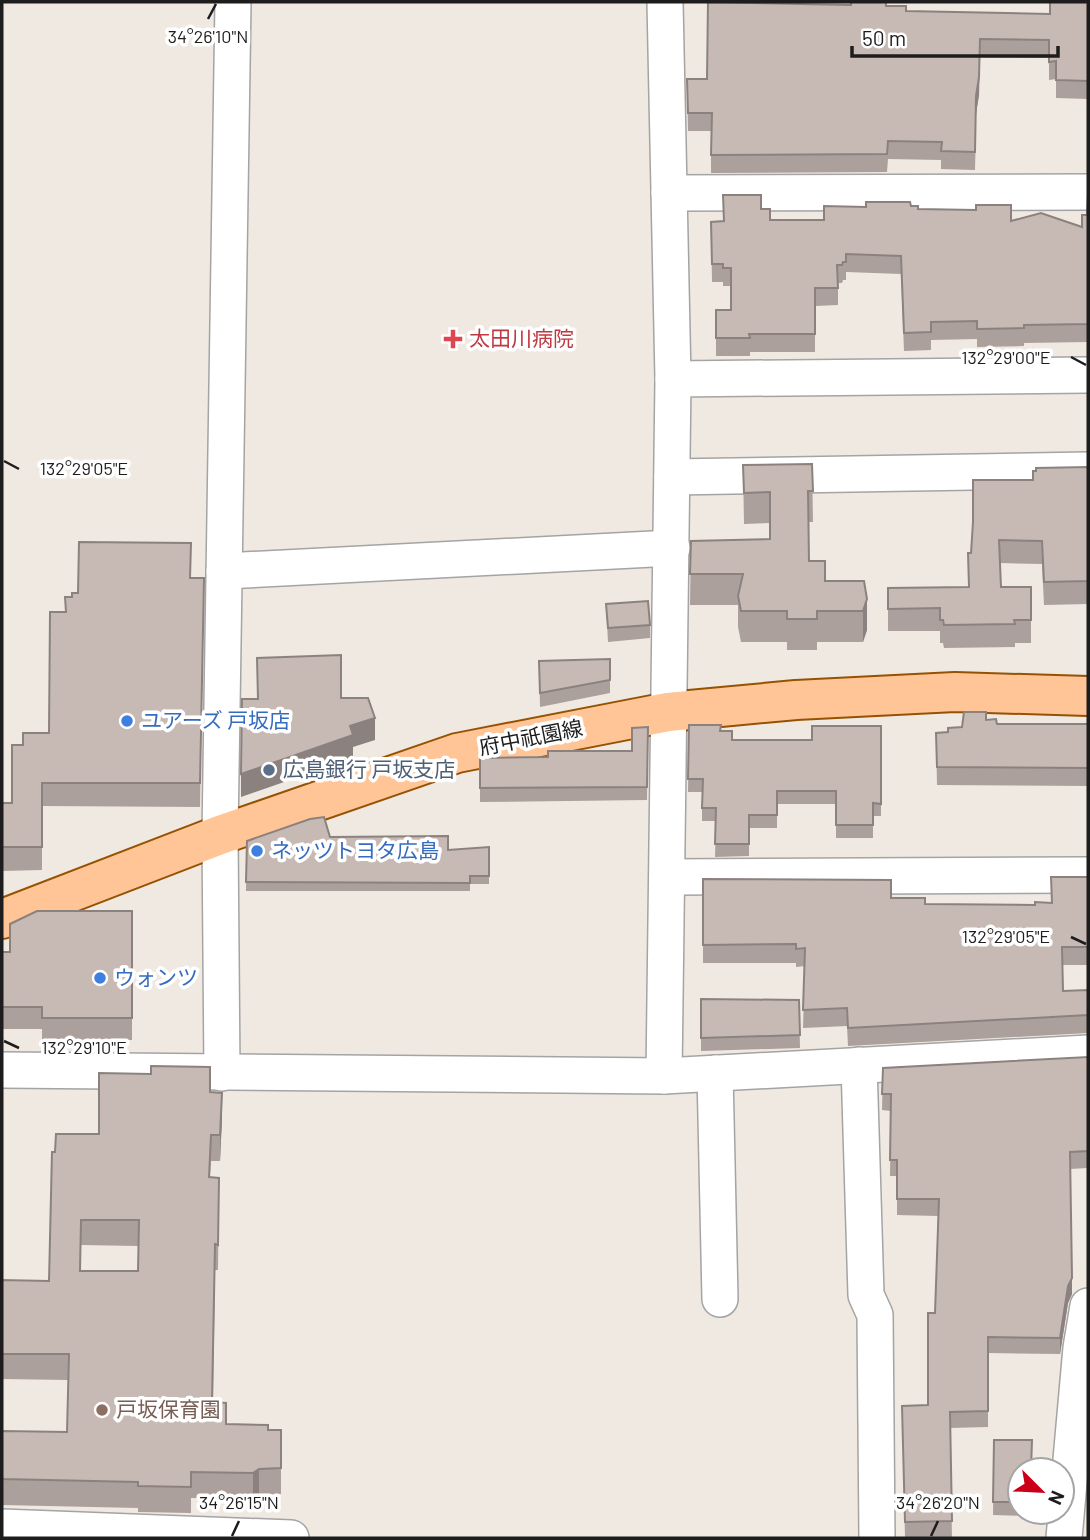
<svg xmlns="http://www.w3.org/2000/svg" width="1090" height="1540" font-family="Barlow,'Noto Sans JP',sans-serif">
	<style>
		.lines { fill: none; stroke-linecap: round; stroke-linejoin: round }
		.minor-casing { stroke: #a4a4a4; stroke-width: 38 }
		.major-casing { stroke: #965200; stroke-width: 42 }
		.minor { stroke: #fff; stroke-width: 35 }
		.major { stroke: #ffc597; stroke-width: 38 }
		.wall { fill: #aba09c; fill-rule: evenodd }
		.shaded-wall { fill: #8b827f }
		.building { fill: #c7bab5; stroke: #8b827f; stroke-width: 2; fill-rule: evenodd }
		.ticks { fill: none; stroke: #1d1d1d; stroke-width: 2.5 }
		.health-dot { fill: #e0444e; stroke: #fff; stroke-width: 2.5 }
		.shop-dot { fill: #3f7fe0; stroke: #fff; stroke-width: 2.5 }
		.service-dot { fill: #5c6f8a; stroke: #fff; stroke-width: 2.5 }
		.education-dot { fill: #8d6e63; stroke: #fff; stroke-width: 2.5 }
		.labels { text-anchor: middle; stroke-width: 7; stroke-linejoin: round; paint-order: stroke }
		.health-label { font-size: 21px; fill: #be3a42; stroke: #fff; text-anchor: start }
		.shop-label { font-size: 21px; fill: #366cbe; stroke: #fff; text-anchor: start }
		.street-label { font-size: 21px; fill: #1d1d1d; stroke: #fff }
		.service-label { font-size: 21px; fill: #4e5e75; stroke: #fff; text-anchor: start }
		.education-label { font-size: 21px; fill: #785e54; stroke: #fff; text-anchor: start }
		.ticks-label { font-size: 18px; text-anchor: middle; fill: #1d1d1d; stroke: #fff; stroke-width: 7; stroke-linejoin: round; paint-order: stroke }
	</style>
	<rect width="100%" height="100%" fill="#efe9e2"/>
	<g class="lines">
		<g class="minor-casing">
			<g id="minor">
				<polyline points="669,193 1088,192"/>
				<polyline points="673,379 1088,375"/>
				<polyline points="672,477 1088,470"/>
				<polyline points="224,571 672,548"/>
				<polyline points="667,877 1088,875"/>
				<polyline points="859,1065 866,1295 875,1315 877,1538"/>
				<polyline points="2,1070 664,1076 1088,1053"/>
				<polyline points="222,1073 220,835 233,2"/>
				<polyline points="715,1073 720,1299"/>
				<polyline points="664,1076 673,379 665,2"/>
				<polyline points="2,1527 291,1538"/>
				<polyline points="1064,1538 1081,1348 1088,1306"/>
			</g>
		</g>
		<g class="major-casing">
			<polyline id="major" points="2,919 220,835 457,753 668,712 796,700 955,692 1088,696"/>
		</g>
		<use href="#minor" class="minor"/>
		<use href="#major" class="major"/>
	</g>
	<g class="wall">
		<polygon points="1088,2 1088,99 1056,98 1056,79 1049,80 1049,58 980,57 979,95 976,114 975,170 941,169 941,160 888,159 887,172 711,173 711,131 688,131 687,79 707,79 886,6 906,11 1050,14"/>
		<polygon points="1088,194 1088,342 1024,343 1024,346 977,347 977,339 931,340 931,350 904,351 901,274 846,272 846,280 843,280 842,283 838,283 838,305 815,306 815,352 750,352 750,356 716,356 716,310 731,310 731,286 723,286 723,282 712,282 711,222 723,221 761,209 770,220 824,220 866,207 911,206 918,209 1011,221 1082,227 1087,215"/>
		<polygon points="812,464 813,522 808,522 809,561 825,581 864,581 867,630 863,642 817,642 817,650 787,650 787,642 741,642 738,627 738,605 690,605 691,541 770,539 770,523 744,524 743,465"/>
		<polygon points="1088,467 1088,604 1044,605 1042,564 1000,563 1001,587 1031,587 1031,643 1015,643 1015,647 944,648 943,643 940,643 940,631 888,631 888,588 968,587 971,553 1033,480"/>
		<polygon points="191,578 204,578 200,807 42,806 42,870 2,871 2,803 12,803 23,745 49,733 65,612 72,597 78,593"/>
		<polygon points="606,604 650,625 650,638 608,642"/>
		<polygon points="610,659 610,693 540,707 539,661"/>
		<polygon points="986,720 997,724 1088,724 1088,786 937,785 936,733 948,732"/>
		<polygon points="689,725 720,731 732,740 812,740 881,726 881,816 873,816 873,838 836,838 836,804 777,804 777,828 749,828 749,856 715,857 716,821 702,821 702,792 688,792"/>
		<polygon points="648,727 647,800 480,802 480,758 548,757 632,751"/>
		<polygon points="330,837 448,850 489,847 489,884 470,884 470,891 246,891 247,841"/>
		<polygon points="1088,877 1088,965 1063,965 1063,991 1088,990 1088,1033 848,1046 847,1026 803,1028 805,966 796,967 796,963 703,963 703,879 891,898 925,904 1035,905 1051,903"/>
		<polygon points="132,911 132,1040 42,1041 42,1029 2,1029 2,952 10,952"/>
		<polygon points="701,999 799,1000 800,1048 701,1051"/>
		<polygon points="1088,1057 1088,1168 1070,1169 1072,1294 1068,1303 1060,1354 988,1353 988,1427 950,1428 952,1538 905,1538 902,1406 928,1405 935,1313 938,1216 897,1215 897,1176 890,1176 891,1111 882,1110 883,1068"/>
		<path d="M 210,1092 L 222,1118 L 220,1161 L 211,1161 L 210,1178 L 219,1178 L 218,1270 L 215,1270 L 213,1402 L 226,1424 L 268,1430 L 281,1430 L 281,1494 L 259,1495 L 253,1499 L 191,1498 L 191,1513 L 138,1512 L 138,1508 L 2,1505 L 2,1431 L 67,1432 L 68,1380 L 2,1379 L 2,1280 L 49,1281 L 55,1152 L 99,1134 ZM 81,1245 L 138,1246 L 138,1271 L 81,1271 Z"/>
		<polygon points="994,1440 1020,1470 1020,1512 1030,1512 1030,1516 993,1515"/>
	</g>
	<g class="shaded-wall">
		<polygon points="980,39 979,95 976,114 975,170 976,96"/>
		<polygon points="867,599 867,630 863,642 863,611"/>
		<polygon points="375,718 375,740 353,747 353,758 241,797 241,774 350,726"/>
		<polygon points="222,1093 222,1118 220,1161 220,1135"/>
		<polygon points="1072,1278 1072,1294 1068,1303 1060,1354 1060,1338 1068,1286"/>
		<polygon points="259,1469 259,1495 253,1499 253,1473"/>
	</g>
	<g class="building">
		<polygon points="708,2 851,5 851,2 886,2 886,6 906,6 906,11 1050,14 1050,2 1088,2 1088,81 1056,80 1056,61 1049,62 1049,40 980,39 979,77 976,96 975,152 941,151 942,142 888,141 887,154 711,155 712,113 688,113 687,79 707,79"/>
		<polygon points="1088,194 1088,324 1024,325 1024,328 977,329 977,321 931,322 931,332 904,333 901,256 846,254 846,262 843,262 842,265 837,265 838,288 815,288 815,334 749,334 750,338 716,338 716,310 731,310 731,268 723,268 723,264 712,264 711,222 724,221 723,195 761,195 761,209 770,209 770,220 824,220 824,206 866,207 866,202 910,202 911,206 918,206 918,209 976,210 976,205 1011,205 1011,221 1041,213 1082,227 1082,215 1087,215"/>
		<polygon points="812,464 813,491 808,491 809,561 825,561 825,581 864,581 867,599 863,611 817,611 817,619 787,619 787,611 741,611 738,596 743,574 690,574 691,541 770,539 770,492 744,493 743,465"/>
		<polygon points="1088,467 1088,581 1044,582 1042,541 999,540 1001,587 1031,587 1031,620 1014,620 1015,624 944,625 943,620 940,620 940,608 888,609 888,588 969,587 968,553 971,553 973,522 973,480 1033,480 1033,471 1036,471 1036,468"/>
		<polygon points="79,542 191,543 190,578 204,578 200,783 42,783 42,847 2,847 2,803 12,803 12,745 23,745 23,733 49,733 50,612 66,612 65,597 72,597 72,593 78,593"/>
		<polygon points="648,601 650,625 608,628 606,604"/>
		<polygon points="341,655 341,698 368,698 375,718 350,726 353,735 241,774 242,699 258,699 257,658"/>
		<polygon points="610,659 610,680 540,693 539,661"/>
		<polygon points="964,712 986,712 986,720 996,719 997,724 1088,724 1088,768 937,767 936,733 948,732 948,728 962,727"/>
		<polygon points="689,725 721,725 720,731 732,731 732,740 812,740 812,726 881,726 881,804 873,803 873,825 836,825 836,791 777,791 777,815 749,815 749,844 715,844 716,808 702,808 703,779 688,779"/>
		<polygon points="648,727 647,787 480,788 480,758 548,757 548,751 632,751 632,728"/>
		<polygon points="324,817 330,837 448,836 448,850 489,847 489,876 470,876 470,883 246,882 247,841 310,819"/>
		<polygon points="1051,877 1088,877 1088,947 1062,947 1063,991 1088,990 1088,1015 848,1028 847,1008 803,1010 805,948 796,949 796,944 703,945 703,879 891,880 891,898 925,898 925,904 1035,905 1035,902 1052,903"/>
		<polygon points="37,911 132,911 132,1018 42,1018 42,1007 2,1007 2,952 10,952 10,924"/>
		<polygon points="701,999 799,1000 800,1035 701,1038"/>
		<polygon points="1088,1057 1088,1151 1070,1152 1072,1278 1068,1286 1060,1338 988,1337 988,1411 950,1412 952,1521 905,1522 902,1406 928,1405 928,1313 935,1313 939,1199 897,1199 897,1160 890,1160 891,1094 882,1094 883,1068"/>
		<path d="M 151,1066 L 210,1067 L 210,1092 L 222,1093 L 220,1135 L 211,1135 L 209,1177 L 219,1178 L 218,1245 L 215,1244 L 212,1402 L 226,1403 L 226,1424 L 268,1425 L 268,1430 L 281,1430 L 281,1468 L 259,1469 L 253,1473 L 191,1472 L 191,1487 L 138,1486 L 138,1482 L 2,1479 L 2,1431 L 67,1432 L 69,1354 L 2,1354 L 2,1280 L 49,1281 L 52,1152 L 55,1152 L 56,1134 L 99,1134 L 99,1073 L 151,1074 ZM 81,1220 L 139,1220 L 138,1271 L 80,1271 Z"/>
		<polygon points="994,1440 1032,1440 1031,1470 1020,1470 1020,1502 993,1502"/>
	</g>
	<path class="ticks" d="M 208,19 L 216,4M 1071,357 L 1086,365M 4,461 L 19,469M 1071,937 L 1086,944M 4,1041 L 19,1048M 232,1536 L 239,1521M 931,1536 L 938,1521"/>
	<path class="health-dot" d="M449.5 328.5h7v7h7v7h-7v7h-7v-7h-7v-7h7z"/>
	<g class="shop-dot">
		<circle cx="127" cy="721" r="7"/>
		<circle cx="257" cy="851" r="7"/>
		<circle cx="100" cy="978" r="7"/>
	</g>
	<circle class="service-dot" cx="269" cy="770" r="7"/>
	<circle class="education-dot" cx="102" cy="1410" r="7"/>
	<g class="labels">
		<g class="health-label">
			<text x="469" y="346">太田川病院</text>
		</g>
		<g class="shop-label">
			<text x="141" y="728">ユアーズ 戸坂店</text>
			<text x="271" y="858">ネッツトヨタ広島</text>
			<text x="114" y="985">ウォンツ</text>
		</g>
		<g class="street-label">
			<text transform="translate(531 738) rotate(-11)" y="7">府中祇園線</text>
		</g>
		<g class="service-label">
			<text x="283" y="777">広島銀行 戸坂支店</text>
		</g>
		<g class="education-label">
			<text x="116" y="1417">戸坂保育園</text>
		</g>
	</g>
	<g class="ticks-label">
		<text x="208" y="43">34°26'10"N</text>
		<text x="1006" y="364">132°29'00"E</text>
		<text x="84" y="475">132°29'05"E</text>
		<text x="1006" y="943">132°29'05"E</text>
		<text x="84" y="1054">132°29'10"E</text>
		<text x="239" y="1509">34°26'15"N</text>
		<text x="938" y="1509">34°26'20"N</text>
	</g>
	<rect width="1090" height="1540" fill="none" stroke="#1d1d1d" stroke-width="7"/>
	<g transform="translate(1041 1491) rotate(114)"><circle r="33" fill="#ffffff" stroke="#a5a5a5" stroke-width="2"/>
	<path d="M0-5L12 26L0 18L-12 26Z" fill="#ca0018"/>
	<text y="-10" font-size="19" font-weight="bold" text-anchor="middle" fill="#1d1d1d">N</text>
	</g>
	<path d="M852 46v10h206v-10" fill="none" stroke="#1d1d1d" stroke-width="3.5"/>
	<text x="862" y="46" font-size="21" fill="#1d1d1d" stroke="#ffffff" stroke-width="5" paint-order="stroke">50 m</text>
</svg>
